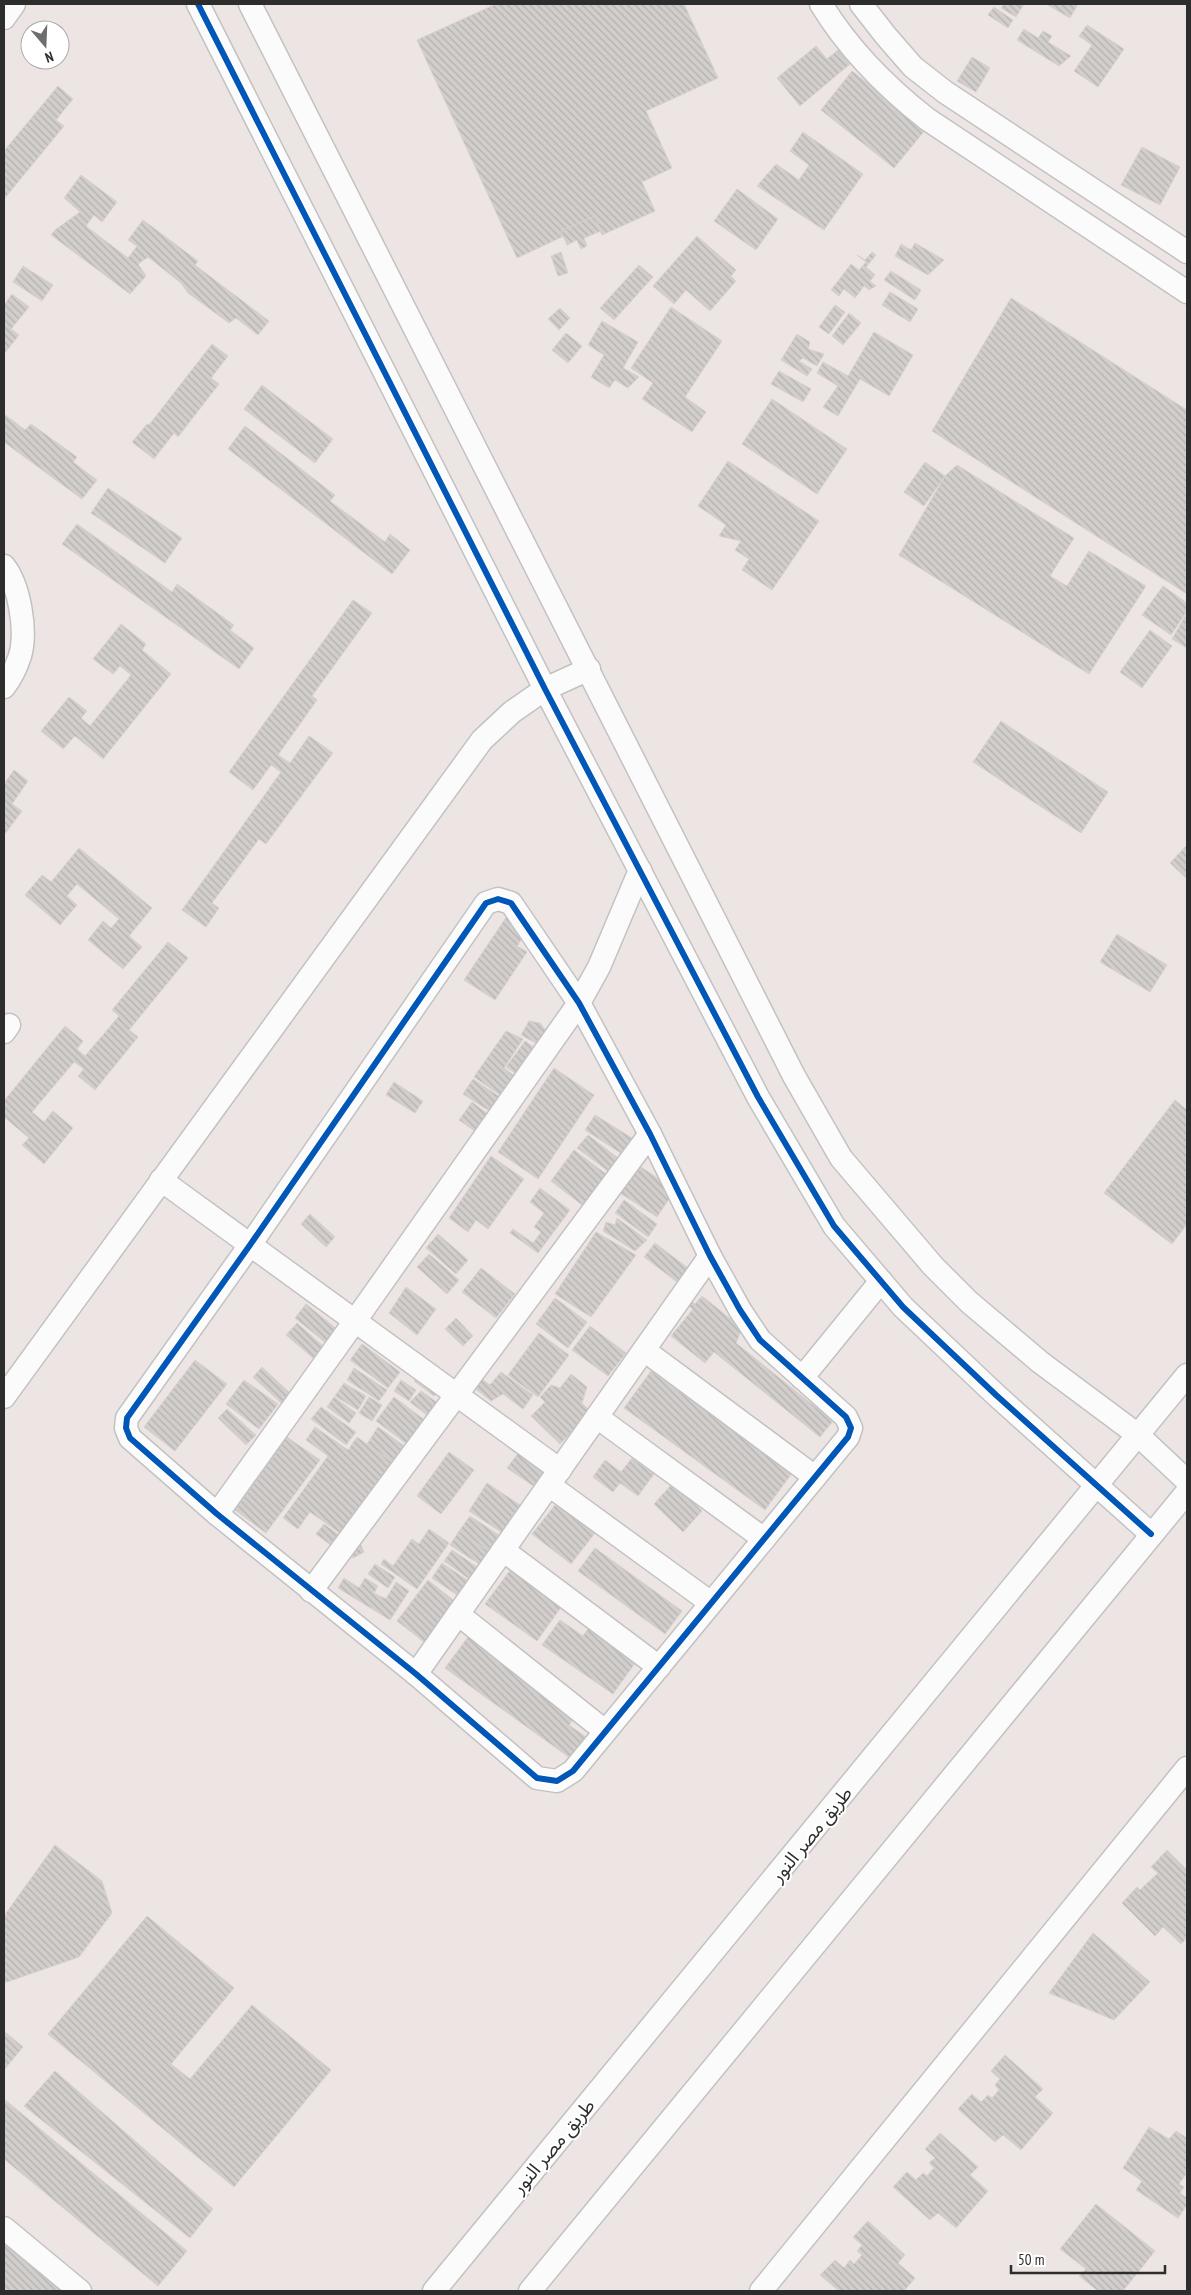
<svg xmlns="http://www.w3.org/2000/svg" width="1191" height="2295" font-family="'PT Sans Narrow','Noto Sans Arabic',sans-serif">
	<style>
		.building { fill: url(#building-back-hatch); stroke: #d7d1cf }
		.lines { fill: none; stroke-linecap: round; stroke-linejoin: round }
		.minor-casing { stroke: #c3c2c2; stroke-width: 25 }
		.minor { stroke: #fcfbfb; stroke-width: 22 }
		.cycleway-casing { stroke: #fff; stroke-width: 9 }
		.cycleway { stroke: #0057b8; stroke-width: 6 }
		.labels { text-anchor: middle; stroke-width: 4; stroke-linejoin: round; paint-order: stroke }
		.street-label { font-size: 19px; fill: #2d2d2d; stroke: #fff }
	</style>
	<defs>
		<pattern id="building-back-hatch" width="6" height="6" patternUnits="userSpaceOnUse" patternTransform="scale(1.25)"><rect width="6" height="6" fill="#d2cecc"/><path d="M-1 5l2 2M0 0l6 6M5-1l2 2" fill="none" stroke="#b5b1b0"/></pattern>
	</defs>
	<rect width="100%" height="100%" fill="#ece5e3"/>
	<g class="building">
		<polygon points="496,4 684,4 718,78 646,111 672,168 642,182 655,211 602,235 596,221 517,258 417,40"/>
		<polygon points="1004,4 1024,4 1016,17 1001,8"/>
		<polygon points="1048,4 1078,4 1070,18 1048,5"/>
		<polygon points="994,7 1013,20 1008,28 988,15"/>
		<polygon points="1087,25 1124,49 1098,87 1074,71 1092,45 1079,36"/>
		<polygon points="1024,29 1038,38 1043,31 1052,36 1048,42 1071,56 1059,66 1017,40"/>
		<polygon points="816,46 827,59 838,50 850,64 800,106 777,78"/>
		<polygon points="972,57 990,68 976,92 957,81"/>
		<polygon points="852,71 926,129 894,168 821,110"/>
		<polygon points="58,86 73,99 56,120 64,126 4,199 4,151"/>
		<polygon points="803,132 863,174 824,230 757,186 776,164 799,180 809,165 790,151"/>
		<polygon points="1142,147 1180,167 1160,205 1121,185"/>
		<polygon points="81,175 117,202 102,222 94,215 86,226 128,258 137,246 128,240 143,220 198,261 195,265 269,321 258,335 236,318 229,323 188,293 181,283 148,257 138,264 146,276 130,294 51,235 55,230 80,212 64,198"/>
		<polygon points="737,189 778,219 756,250 714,221"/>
		<polygon points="595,216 601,231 584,238 587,246 581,249 577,240 567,245 561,231"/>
		<polygon points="697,236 736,270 731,276 736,281 710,311 686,290 674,304 653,286"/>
		<polygon points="915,243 944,260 928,275 895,256 901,244 911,250"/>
		<polygon points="561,252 568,273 558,276 551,256"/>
		<polygon points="872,252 876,255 866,267 875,275 870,281 876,286 869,290 864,286 855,298 844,289 839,296 831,290 851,264 859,270 866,262 857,255 865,260"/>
		<polygon points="639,265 653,277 614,320 600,308"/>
		<polygon points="23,266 53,285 42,301 13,282"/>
		<polygon points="891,271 921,290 915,300 884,280"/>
		<polygon points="890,292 918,309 910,322 882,305"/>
		<polygon points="12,294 29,307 11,329 19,335 4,354 4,305"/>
		<polygon points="1011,298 1187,410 1187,594 932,431"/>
		<polygon points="835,305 845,312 829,334 819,327"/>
		<polygon points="671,307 722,341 685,397 706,412 692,432 642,399 653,383 631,368"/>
		<polygon points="560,308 570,318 559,330 548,319"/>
		<polygon points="849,313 861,323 843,345 832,336"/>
		<polygon points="602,321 638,342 623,368 639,377 628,388 615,380 609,388 591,377 604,355 588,345"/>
		<polygon points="874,332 913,355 889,396 860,379 838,416 823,407 838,386 817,373 823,362 848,376"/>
		<polygon points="566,333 582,346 568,363 552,350"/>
		<polygon points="797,334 810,342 808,349 824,354 817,366 803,358 799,361 812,369 807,376 781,360"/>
		<polygon points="212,344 228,356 211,378 219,384 178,437 174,433 154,459 132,442 147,424 149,425"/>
		<polygon points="779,371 811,389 803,402 771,384"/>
		<polygon points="262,385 333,439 315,463 244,409"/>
		<polygon points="772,399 847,449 817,494 742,444"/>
		<polygon points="4,414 25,430 31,424 77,457 73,462 97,480 82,499 4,442"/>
		<polygon points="245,426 335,495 330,501 385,542 390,534 410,550 392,574 228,449"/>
		<polygon points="728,461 819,521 772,590 742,570 749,559 735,550 741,541 719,536 726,525 698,506"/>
		<polygon points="925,462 945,476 924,506 904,492"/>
		<polygon points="957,465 1074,538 1050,576 1067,586 1089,551 1146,586 1089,674 899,555 945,476"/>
		<polygon points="108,488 182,538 165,563 91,513"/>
		<polygon points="77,524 172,592 177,584 234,625 230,630 254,648 239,669 62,544"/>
		<polygon points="1163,586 1187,603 1187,611 1171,635 1142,615"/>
		<polygon points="353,600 372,613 312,696 317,700 278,755 290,763 309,736 333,753 266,844 259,839 212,903 219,908 206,927 182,910 281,772 271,765 253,790 229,772"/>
		<polygon points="1187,613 1187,648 1172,639"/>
		<polygon points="121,624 146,644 142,650 171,674 103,759 75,736 63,749 41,731 69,697 87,711 81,718 90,726 131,675 120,666 113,674 93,659"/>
		<polygon points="1150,630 1172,646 1142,688 1120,672"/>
		<polygon points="1001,721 1108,792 1081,833 973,762"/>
		<polygon points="14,770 28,781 12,804 22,811 4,835 4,784"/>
		<polygon points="1187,845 1187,877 1186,878 1170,863"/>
		<polygon points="79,848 152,908 129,936 142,947 123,969 88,940 103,921 111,928 119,919 77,884 67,896 77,905 60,925 25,895 42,875 51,882"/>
		<polygon points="507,916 528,930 517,946 527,952 495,1000 464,980"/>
		<polygon points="1117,934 1167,965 1150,992 1100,962"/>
		<polygon points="168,942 188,958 129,1030 138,1037 95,1090 78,1076 84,1069 74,1062 32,1112 44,1122 53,1111 73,1128 44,1164 22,1145 29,1138 4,1117 4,1101 65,1026 83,1041 77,1049 85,1056 119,1016 112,1010"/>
		<polygon points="529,1021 540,1023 548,1033 541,1046 521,1035"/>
		<polygon points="506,1031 523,1039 504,1068 520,1080 503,1097 474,1077"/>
		<polygon points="525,1041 539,1051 521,1077 506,1067"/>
		<polygon points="554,1068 594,1095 538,1179 498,1152"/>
		<polygon points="473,1079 503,1099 494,1114 463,1094"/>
		<polygon points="394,1082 423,1101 415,1113 386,1095"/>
		<polygon points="1175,1100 1187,1110 1187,1224 1172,1244 1104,1193"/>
		<polygon points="472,1102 492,1117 479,1134 459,1120"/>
		<polygon points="595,1115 632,1138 622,1154 585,1130"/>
		<polygon points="588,1135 618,1158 608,1171 577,1148"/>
		<polygon points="574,1150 606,1174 582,1205 551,1181"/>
		<polygon points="491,1156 524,1179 488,1229 476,1220 468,1232 449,1218"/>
		<polygon points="638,1165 675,1190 657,1217 620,1193"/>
		<polygon points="540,1188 570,1210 538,1253 510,1233 513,1229 533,1243 541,1232 534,1227 544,1213 530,1202"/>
		<polygon points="624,1200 657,1224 648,1237 615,1213"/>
		<polygon points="310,1214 335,1237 326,1247 301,1224"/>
		<polygon points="617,1218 647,1240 635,1251 603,1231 606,1222 615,1225"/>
		<polygon points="596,1232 636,1255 591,1317 555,1294"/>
		<polygon points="438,1234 468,1260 456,1274 426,1248"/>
		<polygon points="655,1243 688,1268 677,1282 644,1257"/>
		<polygon points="429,1254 459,1280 447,1294 417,1267"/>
		<polygon points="481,1268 515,1294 496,1318 462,1292"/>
		<polygon points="406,1287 436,1309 417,1335 389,1313"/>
		<polygon points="702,1296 742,1328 736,1343 833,1421 820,1437 714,1352 705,1363 671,1336 693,1309 686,1304 689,1299 695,1304"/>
		<polygon points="555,1298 587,1322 568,1348 536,1324"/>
		<polygon points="306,1304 338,1330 327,1344 295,1318"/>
		<polygon points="456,1318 473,1336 463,1346 445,1329"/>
		<polygon points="297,1323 323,1346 313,1358 286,1335"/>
		<polygon points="590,1326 626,1353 608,1376 572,1350"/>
		<polygon points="539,1333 569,1355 538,1397 508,1375"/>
		<polygon points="362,1344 400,1372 388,1388 350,1360"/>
		<polygon points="195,1360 227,1384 175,1451 144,1427"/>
		<polygon points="262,1367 290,1393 281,1403 253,1377"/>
		<polygon points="354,1368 387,1390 379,1401 347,1380"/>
		<polygon points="651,1371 792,1473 765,1510 624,1408"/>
		<polygon points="420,1372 441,1387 434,1396 414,1381"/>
		<polygon points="501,1372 533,1395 523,1409 503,1394 491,1401 472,1386 479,1377 490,1385"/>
		<polygon points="571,1374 587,1387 582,1403 591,1412 560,1444 531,1416 545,1402 540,1397 551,1385 560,1388"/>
		<polygon points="244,1380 278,1404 259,1429 226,1404"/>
		<polygon points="401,1380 416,1390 409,1401 394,1391"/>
		<polygon points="344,1383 366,1396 358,1410 335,1396"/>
		<polygon points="421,1391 442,1406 432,1419 410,1402"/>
		<polygon points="334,1397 356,1413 349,1423 327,1407"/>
		<polygon points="369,1397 382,1405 372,1421 359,1413"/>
		<polygon points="394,1397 426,1421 408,1445 376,1421"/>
		<polygon points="321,1407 356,1432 346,1445 311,1419"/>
		<polygon points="227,1409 256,1435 246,1445 218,1418"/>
		<polygon points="315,1427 348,1450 357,1437 396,1465 344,1536 310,1512 298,1529 283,1518 328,1456 306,1440"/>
		<polygon points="378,1427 407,1448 395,1464 367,1444"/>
		<polygon points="287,1437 320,1460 266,1533 235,1510"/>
		<polygon points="520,1451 547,1470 535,1487 507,1468"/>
		<polygon points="449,1452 474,1470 441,1514 417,1496"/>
		<polygon points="632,1458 654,1474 638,1496 620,1483 613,1492 593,1477 605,1460 621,1472"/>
		<polygon points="487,1483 520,1505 501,1532 469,1511"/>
		<polygon points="673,1483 702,1511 683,1532 654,1504"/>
		<polygon points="559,1500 598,1529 571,1564 532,1534"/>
		<polygon points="470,1516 502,1537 491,1553 459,1531"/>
		<polygon points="324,1524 339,1535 332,1546 316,1534"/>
		<polygon points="429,1529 449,1543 417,1589 381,1564 384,1559 393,1566 412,1539 419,1544"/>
		<polygon points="459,1531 491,1553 482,1566 450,1545"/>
		<polygon points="359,1541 364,1552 353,1558 348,1547"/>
		<polygon points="595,1548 682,1611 665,1634 578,1571"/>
		<polygon points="452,1550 480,1569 472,1581 444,1561"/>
		<polygon points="442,1563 473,1584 463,1599 432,1578"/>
		<polygon points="375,1564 395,1577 388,1588 368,1574"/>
		<polygon points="511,1569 562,1606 537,1641 485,1604"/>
		<polygon points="344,1578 359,1588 365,1578 378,1586 374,1593 386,1599 396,1582 409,1591 390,1620 338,1588"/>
		<polygon points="428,1580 458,1604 428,1645 397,1621"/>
		<polygon points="560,1620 583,1636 590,1626 638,1659 613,1694 542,1645"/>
		<polygon points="468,1637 577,1715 569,1725 586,1737 570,1758 445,1668"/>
		<polygon points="55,1845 102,1881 112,1913 79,1957 4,1983 4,1916"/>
		<polygon points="1167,1850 1187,1870 1187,1938 1181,1944 1163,1927 1155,1936 1122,1903 1137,1887 1140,1890 1158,1873 1151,1867"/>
		<polygon points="147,1916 234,1988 171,2064 190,2079 252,2005 331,2070 234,2187 48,2034"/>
		<polygon points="1093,1933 1150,1982 1114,2020 1049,1993"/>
		<polygon points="4,2031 23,2047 4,2070"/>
		<polygon points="1005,2055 1043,2089 1035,2097 1053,2113 1021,2150 1003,2135 995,2142 958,2109 972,2094 981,2102 988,2095 992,2098 999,2090 995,2085 1000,2079 991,2071"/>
		<polygon points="55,2071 213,2209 190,2238 24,2106"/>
		<polygon points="4,2099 187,2251 158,2286 4,2159"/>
		<polygon points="1149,2127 1169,2139 1176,2131 1187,2138 1187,2175 1186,2174 1179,2184 1184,2187 1180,2193 1187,2198 1187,2205 1178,2218 1136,2190 1142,2181 1123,2168"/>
		<polygon points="940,2133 978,2167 970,2175 988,2191 956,2228 938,2213 930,2220 893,2187 907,2172 916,2180 923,2173 927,2176 934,2168 929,2163 935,2158 925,2149"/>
		<polygon points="1096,2204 1155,2251 1123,2291 1098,2291 1079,2276 1086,2269 1060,2249"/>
		<polygon points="868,2221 905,2255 898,2263 915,2278 904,2291 839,2291 820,2275 835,2260 844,2268 850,2260 854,2264 862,2255 857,2251 862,2245 853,2237"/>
		<polygon points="4,2240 67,2291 4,2291"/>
	</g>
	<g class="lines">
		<g class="minor-casing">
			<g id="minor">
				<polyline points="198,4 545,689 758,1097 834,1226 903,1307 996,1395 1151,1534"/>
				<polyline points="250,4 794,1076 841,1158 933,1266 969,1302 1040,1362 1138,1435 1187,1481"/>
				<path d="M 821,4 C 849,50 885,86 927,119 L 1187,292"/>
				<polyline points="861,4 886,36 913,67 945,92 1187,252"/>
				<polyline points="4,18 14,4"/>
				<path d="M 4,566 C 20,586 27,632 20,656 C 16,668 11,678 4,687"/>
				<polygon points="498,899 511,903 579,1003 650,1134 710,1256 740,1310 760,1340 846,1417 851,1428 848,1437 573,1771 557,1781 537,1778 416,1674 217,1514 130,1438 126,1428 127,1418 250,1245 486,903"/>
				<polyline points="4,1032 9,1025"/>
				<polyline points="161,1180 560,1470"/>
				<polyline points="644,1350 815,1477"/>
				<polyline points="802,1378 881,1281"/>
				<polyline points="4,1397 482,740 512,712 545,689 589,669"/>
				<polyline points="597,1417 764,1539"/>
				<polyline points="549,1485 711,1603"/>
				<polyline points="217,1514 355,1321 579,1003 599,967 640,870"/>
				<polyline points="503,1550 659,1667"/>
				<polyline points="311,1591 650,1134"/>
				<polyline points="458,1614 605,1731"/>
				<polyline points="416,1674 710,1256"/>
				<polyline points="4,2228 80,2291"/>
				<polyline points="434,2291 1187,1375"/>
				<polyline points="530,2291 1187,1492"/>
				<polyline points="761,2291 1187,1768"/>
			</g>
		</g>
		<use href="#minor" class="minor"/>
		<g class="cycleway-casing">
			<g id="cycleway">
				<polyline points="198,4 545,689 758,1097 834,1226 903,1307 996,1395 1151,1534"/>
				<polygon points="498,899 511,903 579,1003 650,1134 710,1256 740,1310 760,1340 846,1417 851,1428 848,1437 573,1771 557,1781 537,1778 416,1674 217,1514 130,1438 126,1428 127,1418 250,1245 486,903"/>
			</g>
		</g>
		<use href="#cycleway" class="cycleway"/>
	</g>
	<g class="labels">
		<g class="street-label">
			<text transform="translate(811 1834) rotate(-51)" y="7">طريق مصر النور</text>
			<text transform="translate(553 2146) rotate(-50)" y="7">طريق مصر النور</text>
		</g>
	</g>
	<rect width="1191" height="2295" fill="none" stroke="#2d2d2d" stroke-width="10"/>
	<g transform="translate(45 45) rotate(161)"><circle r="24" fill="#ffffff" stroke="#ababab"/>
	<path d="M0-4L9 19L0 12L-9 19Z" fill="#706d6d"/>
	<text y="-8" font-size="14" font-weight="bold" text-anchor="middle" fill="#2d2d2d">N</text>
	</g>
	<path d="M1011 2265v8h154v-8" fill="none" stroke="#2d2d2d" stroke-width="2.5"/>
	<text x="1018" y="2265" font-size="15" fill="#2d2d2d" stroke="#ffffff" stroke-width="4" paint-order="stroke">50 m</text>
</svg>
